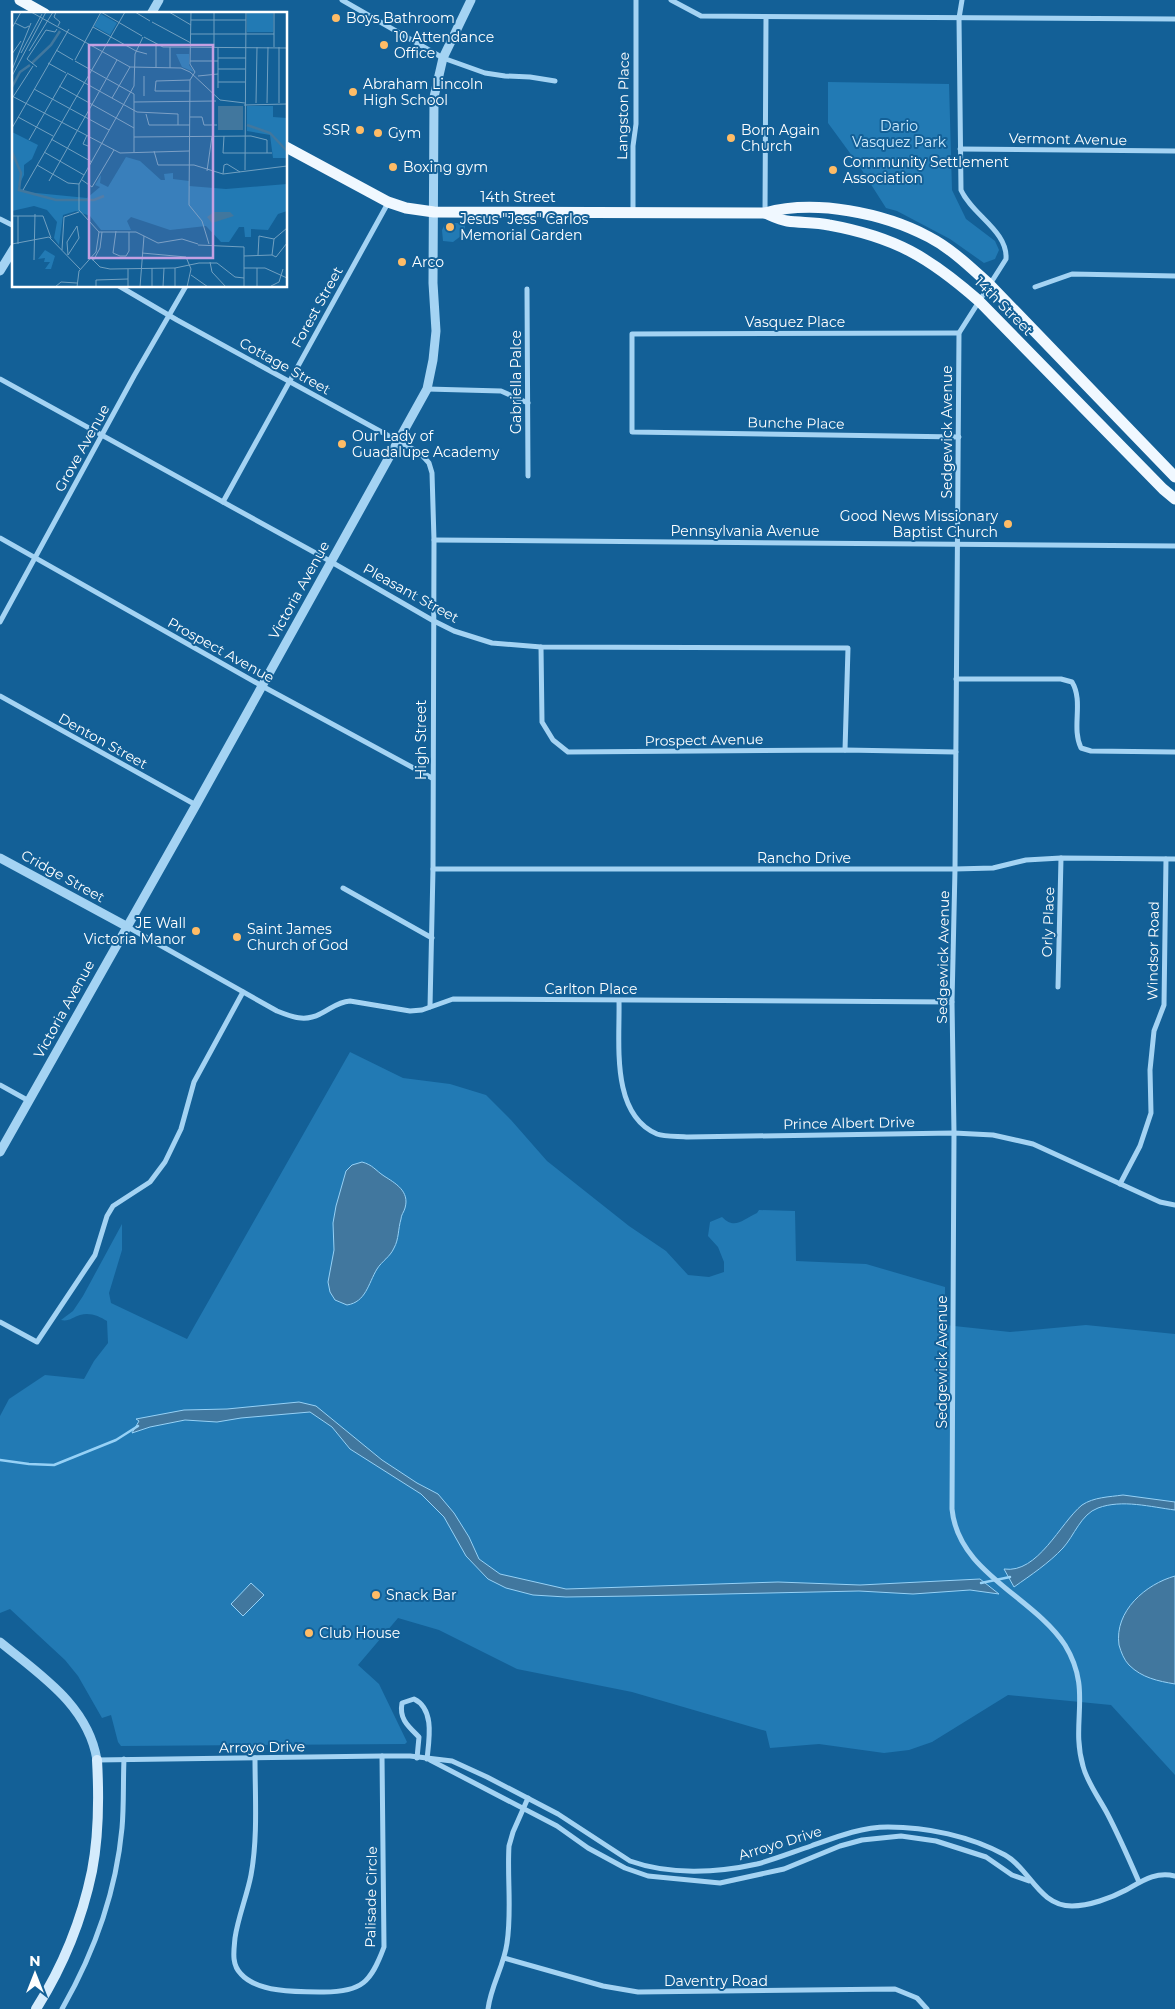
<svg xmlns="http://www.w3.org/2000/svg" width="1175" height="2009" font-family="Montserrat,sans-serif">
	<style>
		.green { fill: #227ab4 }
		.water { fill: #41779e; stroke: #96d1f6 }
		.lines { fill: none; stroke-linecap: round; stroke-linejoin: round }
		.stream { stroke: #96d1f6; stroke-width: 2.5 }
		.minor { stroke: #a4d3f3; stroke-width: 5 }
		.tertiary { stroke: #a4d3f3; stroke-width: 9 }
		.secondary { stroke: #d4ebfc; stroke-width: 10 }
		.primary { stroke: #f0f8ff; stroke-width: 11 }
		.poi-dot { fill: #ffbc66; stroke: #136097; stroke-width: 2 }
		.labels { text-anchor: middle; stroke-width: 4; stroke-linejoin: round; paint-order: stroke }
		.poi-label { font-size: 14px; fill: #fff; stroke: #136097; text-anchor: start }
		.street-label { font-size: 14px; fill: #fff; stroke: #136097 }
		.park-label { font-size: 14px; fill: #cceafd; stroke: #136097 }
		.inset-river { fill: none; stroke: #41779e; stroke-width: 2.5 }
		.inset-road { fill: none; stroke: #71a0c1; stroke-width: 1 }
		.view { fill: #c4a0e2; fill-opacity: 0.15; stroke: #c4a0e2; stroke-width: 2.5 }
		.inset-edge { fill: none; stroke: #fff; stroke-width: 2.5 }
	</style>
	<rect width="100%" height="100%" fill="#136097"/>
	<g class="green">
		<polygon points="828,82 949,84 952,190 966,219 995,241 999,250 995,259 984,263 950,239 897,211 886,208 858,164 828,123"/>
		<polygon points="449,223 465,223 465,233 453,242 443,241 442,230 445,224"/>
		<path d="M 350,1052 L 403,1078 L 450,1084 L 486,1095 L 511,1120 L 547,1161 L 629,1226 L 666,1251 L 688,1275 L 709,1277 L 724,1272 L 724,1262 L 718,1247 L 708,1236 L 710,1222 L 722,1217 C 735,1230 742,1220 757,1213 L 759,1210 L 795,1211 L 796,1261 L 866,1264 L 945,1287 L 945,1325 L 1010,1332 L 1086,1325 L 1175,1334 L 1175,1775 L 1111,1705 L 1008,1695 L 932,1742 L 909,1750 L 884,1753 L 819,1744 L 770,1748 L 766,1731 L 632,1692 L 517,1669 L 439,1630 L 398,1618 L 358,1665 L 379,1684 L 407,1742 L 405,1744 L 121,1746 L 118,1742 L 111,1715 L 102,1718 L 78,1676 L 65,1660 L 10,1609 L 0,1613 L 0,1416 L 9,1399 L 45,1375 L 84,1379 L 94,1361 L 108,1343 L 107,1321 C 99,1316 90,1312 80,1315 C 73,1317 69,1322 61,1320 L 73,1311 L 83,1296 L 122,1224 L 122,1250 L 109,1293 L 111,1303 L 187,1339 Z"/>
	</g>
	<g class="water">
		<path d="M 362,1162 C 373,1165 375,1170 384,1176 C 395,1183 410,1191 405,1208 C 404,1212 401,1215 401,1219 C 398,1229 399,1239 394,1248 C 390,1257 382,1261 377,1269 C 368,1284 366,1302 347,1305 L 335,1300 L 330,1292 L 328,1282 L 334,1250 L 333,1223 L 336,1206 L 346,1171 L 352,1165 Z"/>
		<polygon points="299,1402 316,1406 382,1460 417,1483 438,1494 454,1513 469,1537 479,1559 500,1574 566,1589 778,1582 860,1585 980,1579 999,1594 970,1590 913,1594 859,1591 634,1596 566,1597 533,1595 506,1588 488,1579 466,1556 444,1517 421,1494 350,1449 332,1427 310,1412 241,1418 217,1422 185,1420 150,1427 132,1433 139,1421 136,1419 184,1410 227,1409"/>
		<path d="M 1123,1495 L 1175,1502 L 1175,1510 C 1151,1507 1122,1499 1098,1508 C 1081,1514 1074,1536 1063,1548 C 1049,1563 1031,1575 1014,1587 L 1004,1569 C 1038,1574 1060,1523 1082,1505 C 1094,1497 1109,1497 1123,1495 Z"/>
		<path d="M 1175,1576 L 1175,1684 C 1158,1681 1142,1678 1129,1665 C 1124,1660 1121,1652 1119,1645 C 1114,1611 1146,1584 1175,1576 Z"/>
		<polygon points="251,1583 264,1595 243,1616 231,1604"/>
	</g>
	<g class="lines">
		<g class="stream">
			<polyline points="0,1460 29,1464 54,1465 116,1440 138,1426"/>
			<polyline points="981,1583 1010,1577"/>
		</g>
		<g class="minor">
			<polyline points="342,0 443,58 485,73 505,76 530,77 555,81"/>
			<polyline points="671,0 701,16 1175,19"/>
			<path d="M 962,0 L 959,18 L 961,190 C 972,215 1008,231 1006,259 L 959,333 L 955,869 L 952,1002 L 954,1133 L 952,1509 C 958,1573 1033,1596 1065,1645 C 1093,1691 1070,1721 1083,1766 C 1087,1782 1099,1798 1107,1813 C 1119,1836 1129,1859 1139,1882"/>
			<polyline points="960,149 1175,151"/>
			<polyline points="633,212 633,146 636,124 636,0"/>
			<polyline points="765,213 766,17"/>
			<polyline points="0,219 14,226"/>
			<polyline points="119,286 177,320 420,453 429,463 432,473 434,540 433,869 430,1007"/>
			<polyline points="1035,287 1072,274 1175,276"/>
			<polyline points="527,289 528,476"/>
			<polyline points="959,333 632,334 632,432 959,437"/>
			<polyline points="0,379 321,556 432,620 454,631 492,643 541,647 848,648 845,750"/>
			<polyline points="427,389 501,391 528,403"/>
			<polyline points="223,502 388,203"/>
			<polyline points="0,538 262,686 432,778"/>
			<polyline points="434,540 1175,546"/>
			<polyline points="0,622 134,376 186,286"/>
			<polyline points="541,647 542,722 553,740 568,752 845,750 956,752"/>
			<path d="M 956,679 L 1061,679 L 1072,682 C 1084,702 1071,727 1081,748 L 1091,751 L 1175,752"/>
			<polyline points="0,696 196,805"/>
			<polyline points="433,869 955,869 993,868 1026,860 1061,858 1175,859"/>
			<polyline points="343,888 432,938"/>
			<path d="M 126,926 L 277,1011 C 292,1017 305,1022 320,1014 C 331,1009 337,1002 350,1001 L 410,1011 L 422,1010 L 453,999 L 952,1002"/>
			<polyline points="1058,987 1061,858"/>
			<path d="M 619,1001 C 620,1042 610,1114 657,1134 C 665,1137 679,1136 688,1137 L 954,1133 L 993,1135 L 1033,1144 L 1160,1202 L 1175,1205"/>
			<polyline points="0,1085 29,1101"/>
			<polyline points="1120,1184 1140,1146 1151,1113 1150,1070 1154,1031 1164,1005 1166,859"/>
			<polyline points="0,1322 37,1342 95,1255 107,1216 113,1206 150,1182 165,1162 181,1129 194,1082 243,992"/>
			<path d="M 255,1758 C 255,1796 258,1837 251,1875 C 247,1896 238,1917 235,1938 C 234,1950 231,1964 241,1974 C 258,1993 300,1992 324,1992 C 362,1992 371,1982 384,1947 L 382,1756"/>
			<path d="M 417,1758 L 419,1737 C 408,1726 399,1719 402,1703 L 414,1699 C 435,1709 429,1740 427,1759"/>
			<path d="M 97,1760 L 382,1756 L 410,1756 L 452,1761 L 487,1777 L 558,1814 L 630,1861 C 669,1875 717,1873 757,1864 C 776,1859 793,1852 811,1846 C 836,1837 861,1827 888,1827 C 927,1827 970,1836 1005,1855 C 1030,1869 1039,1906 1072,1906 C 1089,1906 1111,1898 1126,1890 C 1142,1881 1156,1871 1175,1876"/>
			<polyline points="430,1760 557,1826 588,1848 625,1868 648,1876 720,1883 784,1869 840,1846 862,1840 901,1836 936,1841 986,1857 1012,1875 1029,1881"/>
			<polyline points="504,1958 603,1986 638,1992 895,1989 917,1998 927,2009"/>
			<path d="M 62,2009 C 94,1953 116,1893 122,1828 C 124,1806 123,1782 124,1759"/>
			<path d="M 488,2009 C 491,1985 504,1966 507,1943 C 512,1911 507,1878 509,1846 L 513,1832 L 528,1798"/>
		</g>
		<g class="tertiary">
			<polyline points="151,14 159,0"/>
			<polyline points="0,271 14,248"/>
			<polyline points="0,858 126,926"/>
			<polyline points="0,1152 196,805 427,389 433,360 436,331 433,283 434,97 443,58 471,0"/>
			<path d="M 0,1642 C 40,1675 88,1705 97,1760"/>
		</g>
		<path class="secondary" d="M 36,2009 C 62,1968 82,1919 92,1871 C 99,1835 99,1796 97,1760"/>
		<g class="primary">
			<polyline points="20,0 45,14"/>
			<path d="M 286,147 L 388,202 L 406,208 L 434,212 L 765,213 C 815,199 884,213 929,237 C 952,249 970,267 989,284 L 1175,477"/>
			<path d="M 765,213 C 772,216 779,220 787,221 C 801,223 815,222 829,225 C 895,237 929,257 979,301 L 1163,489 L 1175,499"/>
		</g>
	</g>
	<g class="poi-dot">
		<circle cx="336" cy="18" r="5"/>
		<circle cx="384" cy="45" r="5"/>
		<circle cx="353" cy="92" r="5"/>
		<circle cx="360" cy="130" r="5"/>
		<circle cx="378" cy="133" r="5"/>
		<circle cx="731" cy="138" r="5"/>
		<circle cx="393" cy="167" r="5"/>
		<circle cx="833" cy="170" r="5"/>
		<circle cx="450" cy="227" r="5"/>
		<circle cx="402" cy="262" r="5"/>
		<circle cx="342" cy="444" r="5"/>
		<circle cx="1008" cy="524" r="5"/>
		<circle cx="196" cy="931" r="5"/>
		<circle cx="237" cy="937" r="5"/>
		<circle cx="376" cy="1595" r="5"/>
		<circle cx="309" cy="1633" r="5"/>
	</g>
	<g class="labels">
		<g class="poi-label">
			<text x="346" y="23">Boys Bathroom</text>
			<text x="394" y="42">10 Attendance<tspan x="394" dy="16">Office</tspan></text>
			<text x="363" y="89">Abraham Lincoln<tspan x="363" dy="16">High School</tspan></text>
			<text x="350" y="135" text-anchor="end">SSR</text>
			<text x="741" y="135">Born Again<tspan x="741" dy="16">Church</tspan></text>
			<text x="388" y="138">Gym</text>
			<text x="843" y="167">Community Settlement<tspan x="843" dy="16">Association</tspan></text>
			<text x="403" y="172">Boxing gym</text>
			<text x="460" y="224">Jesus "Jess" Carlos<tspan x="460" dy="16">Memorial Garden</tspan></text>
			<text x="412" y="267">Arco</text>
			<text x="352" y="441">Our Lady of<tspan x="352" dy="16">Guadalupe Academy</tspan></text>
			<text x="998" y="521" text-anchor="end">Good News Missionary<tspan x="998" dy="16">Baptist Church</tspan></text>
			<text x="186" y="928" text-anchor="end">JE Wall<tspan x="186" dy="16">Victoria Manor</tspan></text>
			<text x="247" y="934">Saint James<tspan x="247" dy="16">Church of God</tspan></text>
			<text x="386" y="1600">Snack Bar</text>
			<text x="319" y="1638">Club House</text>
		</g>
		<g class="street-label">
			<text transform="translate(623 106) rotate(-89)" y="5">Langston Place</text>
			<text transform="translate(1068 139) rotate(1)" y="5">Vermont Avenue</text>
			<text x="518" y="202">14th Street</text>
			<text transform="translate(1004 306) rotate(45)" y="5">14th Street</text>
			<text transform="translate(317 307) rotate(-61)" y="5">Forest Street</text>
			<text x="795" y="327">Vasquez Place</text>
			<text transform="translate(285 366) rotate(29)" y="5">Cottage Street</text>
			<text transform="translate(516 382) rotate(-90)" y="5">Gabriella Palce</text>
			<text transform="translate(796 423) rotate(1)" y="5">Bunche Place</text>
			<text transform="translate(947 432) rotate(-90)" y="5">Sedgewick Avenue</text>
			<text transform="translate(82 448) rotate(-61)" y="5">Grove Avenue</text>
			<text x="745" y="536">Pennsylvania Avenue</text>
			<text transform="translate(299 590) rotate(-61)" y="5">Victoria Avenue</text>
			<text transform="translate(411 593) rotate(29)" y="5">Pleasant Street</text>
			<text transform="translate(221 650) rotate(29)" y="5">Prospect Avenue</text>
			<text transform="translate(421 740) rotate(-90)" y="5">High Street</text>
			<text transform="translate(704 740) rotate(-1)" y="5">Prospect Avenue</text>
			<text transform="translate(103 741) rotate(29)" y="5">Denton Street</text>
			<text x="804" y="863">Rancho Drive</text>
			<text transform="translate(63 876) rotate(29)" y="5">Cridge Street</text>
			<text transform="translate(1048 922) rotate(-88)" y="5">Orly Place</text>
			<text transform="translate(1153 951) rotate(-89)" y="5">Windsor Road</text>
			<text transform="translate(943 957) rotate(-89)" y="5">Sedgewick Avenue</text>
			<text x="591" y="994">Carlton Place</text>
			<text transform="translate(64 1009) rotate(-61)" y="5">Victoria Avenue</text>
			<text transform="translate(849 1123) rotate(-1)" y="5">Prince Albert Drive</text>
			<text transform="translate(942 1362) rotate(-90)" y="5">Sedgewick Avenue</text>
			<text transform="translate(262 1747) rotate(-1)" y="5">Arroyo Drive</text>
			<text transform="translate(780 1843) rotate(-17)" y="5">Arroyo Drive</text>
			<text transform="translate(371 1897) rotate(-89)" y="5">Palisade Circle</text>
			<text x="716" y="1986">Daventry Road</text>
		</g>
		<g class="park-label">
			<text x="899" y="131">Dario<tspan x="899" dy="16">Vasquez Park</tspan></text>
		</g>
	</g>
	<g transform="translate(12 12)">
		<rect width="275" height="275" fill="#136097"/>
		<path d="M 261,0 L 261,20 L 235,20 L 235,1 ZM 89,2 L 105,11 L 98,23 L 82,14 ZM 164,42 L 177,42 L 177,53 L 182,60 L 170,55 ZM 235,94 L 261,94 L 261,105 L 275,106 L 275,146 L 261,146 L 258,123 L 235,119 ZM 0,120 L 26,133 L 20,147 L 12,153 L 12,163 L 6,175 L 14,180 L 75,186 L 88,175 L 83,173 L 89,163 L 88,171 L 96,175 L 114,145 L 128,149 L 149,168 L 153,168 L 152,162 L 161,161 L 161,167 L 177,169 L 177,174 L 214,177 L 275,172 L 275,199 L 266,202 L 256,218 L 239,217 L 239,225 L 233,225 L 232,215 L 227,215 L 217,230 L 209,230 L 194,214 L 158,218 L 119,205 L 115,209 L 119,218 L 89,218 L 78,204 L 64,199 L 51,203 L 47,233 L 42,226 L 45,210 L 35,198 L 22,194 L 0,199 ZM 33,238 L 43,244 L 39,257 L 33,257 L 38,250 L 32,250 L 33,246 L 26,247 Z" fill="#227ab4"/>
		<path d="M 206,94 L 231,94 L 231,118 L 206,118 ZM 202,200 L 218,200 L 222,204 L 200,211 L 195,205 Z" fill="#41779e"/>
		<path class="inset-river" d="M 20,51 L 39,33 L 48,19M 0,75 L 8,60 L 18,53M 235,113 L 258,121 L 275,139M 0,140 L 9,161 L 7,178 L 44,188 L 82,188 L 92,184"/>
		<path class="inset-road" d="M 19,0 L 118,55 L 169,56 L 178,60 L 208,88 L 233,91M 44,0 L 42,5 L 48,10 L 46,14M 89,0 L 130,24M 123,0 L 138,9M 157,0 L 179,13M 179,0 L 178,52 L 183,60 L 178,68 L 177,193 L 190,209 L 197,232M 179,8 L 234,8M 140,10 L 179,31M 3,11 L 13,16 L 17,14M 81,15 L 124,39 L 135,42M 0,16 L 9,0M 179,22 L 262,22M 131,25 L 123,42 L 122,74 L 67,172 L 67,198 L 87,220 L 124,220 L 146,231 L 170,227 L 186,232M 132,25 L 151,35 L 275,36M 202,35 L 202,0M 206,35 L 206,76M 262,35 L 262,0M 44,38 L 61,48M 17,39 L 41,0M 9,41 L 30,2M 0,42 L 9,29M 206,46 L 234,46M 63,48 L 89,0M 63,49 L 122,82 L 122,140M 178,49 L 206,49M 36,51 L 54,61M 25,55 L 15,47 L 34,18 L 43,20 L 45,17M 144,56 L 144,31M 158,56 L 158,35M 206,57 L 233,57M 0,58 L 19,11M 55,61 L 125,100 L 166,102 L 166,113M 0,64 L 34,0M 132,64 L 132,84M 186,64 L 206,62M 178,68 L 144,69 L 143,79 L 178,79M 206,70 L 233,70M 47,74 L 122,116M 22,77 L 97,118M 0,84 L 108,141 L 177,139M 1,85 L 21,54M 100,86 L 118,55M 122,90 L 204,89M 244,91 L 245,35M 255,91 L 256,35M 267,91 L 267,35M 232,93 L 275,92M 134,102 L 137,113 L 178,113M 6,105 L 41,124M 178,105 L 190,105 L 192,113 L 205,113M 0,116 L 57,17M 75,123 L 71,132 L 76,134M 212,124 L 211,141 L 260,141M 122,125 L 239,124 L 255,128 L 255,141M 39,127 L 80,150M 17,128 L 55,62M 142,139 L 146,153 L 182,153 L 211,162 L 275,154M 32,140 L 72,163M 25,153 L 56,171 L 67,172M 233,158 L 234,0M 195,159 L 200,124M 211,162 L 212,153 L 215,152 L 228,160M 70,168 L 80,175 L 102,138M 37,169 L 105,48M 11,178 L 113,0M 0,204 L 31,204 L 39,226M 6,204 L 6,232M 65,214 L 67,226 L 56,243 L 55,230 ZM 104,219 L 101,241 L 108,244 L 114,244 L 117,239 L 117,220M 0,232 L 37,225 L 68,257M 186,233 L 232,235 L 232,275M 50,238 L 52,205 L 67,200M 130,241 L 174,245 L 179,257 L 175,275M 246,243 L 247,224 L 262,227 L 275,216M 260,243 L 264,245 L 275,231M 232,244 L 260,243 L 262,227M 80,247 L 88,255 L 98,257 L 163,256 L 187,251 L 205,251 L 223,265 L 232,266M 22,248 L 23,202M 81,249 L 88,236 L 90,220M 198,250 L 200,260 L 214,275M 232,256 L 253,256 L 275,266M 116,257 L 116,275M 179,263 L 196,275M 259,274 L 267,270 L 271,257M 22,275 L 39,275M 43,275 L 49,270 L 65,271M 65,275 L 67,259 L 84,240 L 87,220M 84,275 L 84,268 L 116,267M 128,275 L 132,224M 140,275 L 140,256M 151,275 L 152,256M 163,275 L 163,256M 245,275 L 245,256"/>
		<path class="view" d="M 77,33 L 201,33 L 201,246 L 77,246 Z"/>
		<rect width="275" height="275" class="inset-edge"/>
	</g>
	<g transform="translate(35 1974)" stroke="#136097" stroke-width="4" paint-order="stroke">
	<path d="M0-4L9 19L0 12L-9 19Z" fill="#ffffff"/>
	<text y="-8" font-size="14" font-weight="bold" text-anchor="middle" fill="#ffffff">N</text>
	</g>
</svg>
